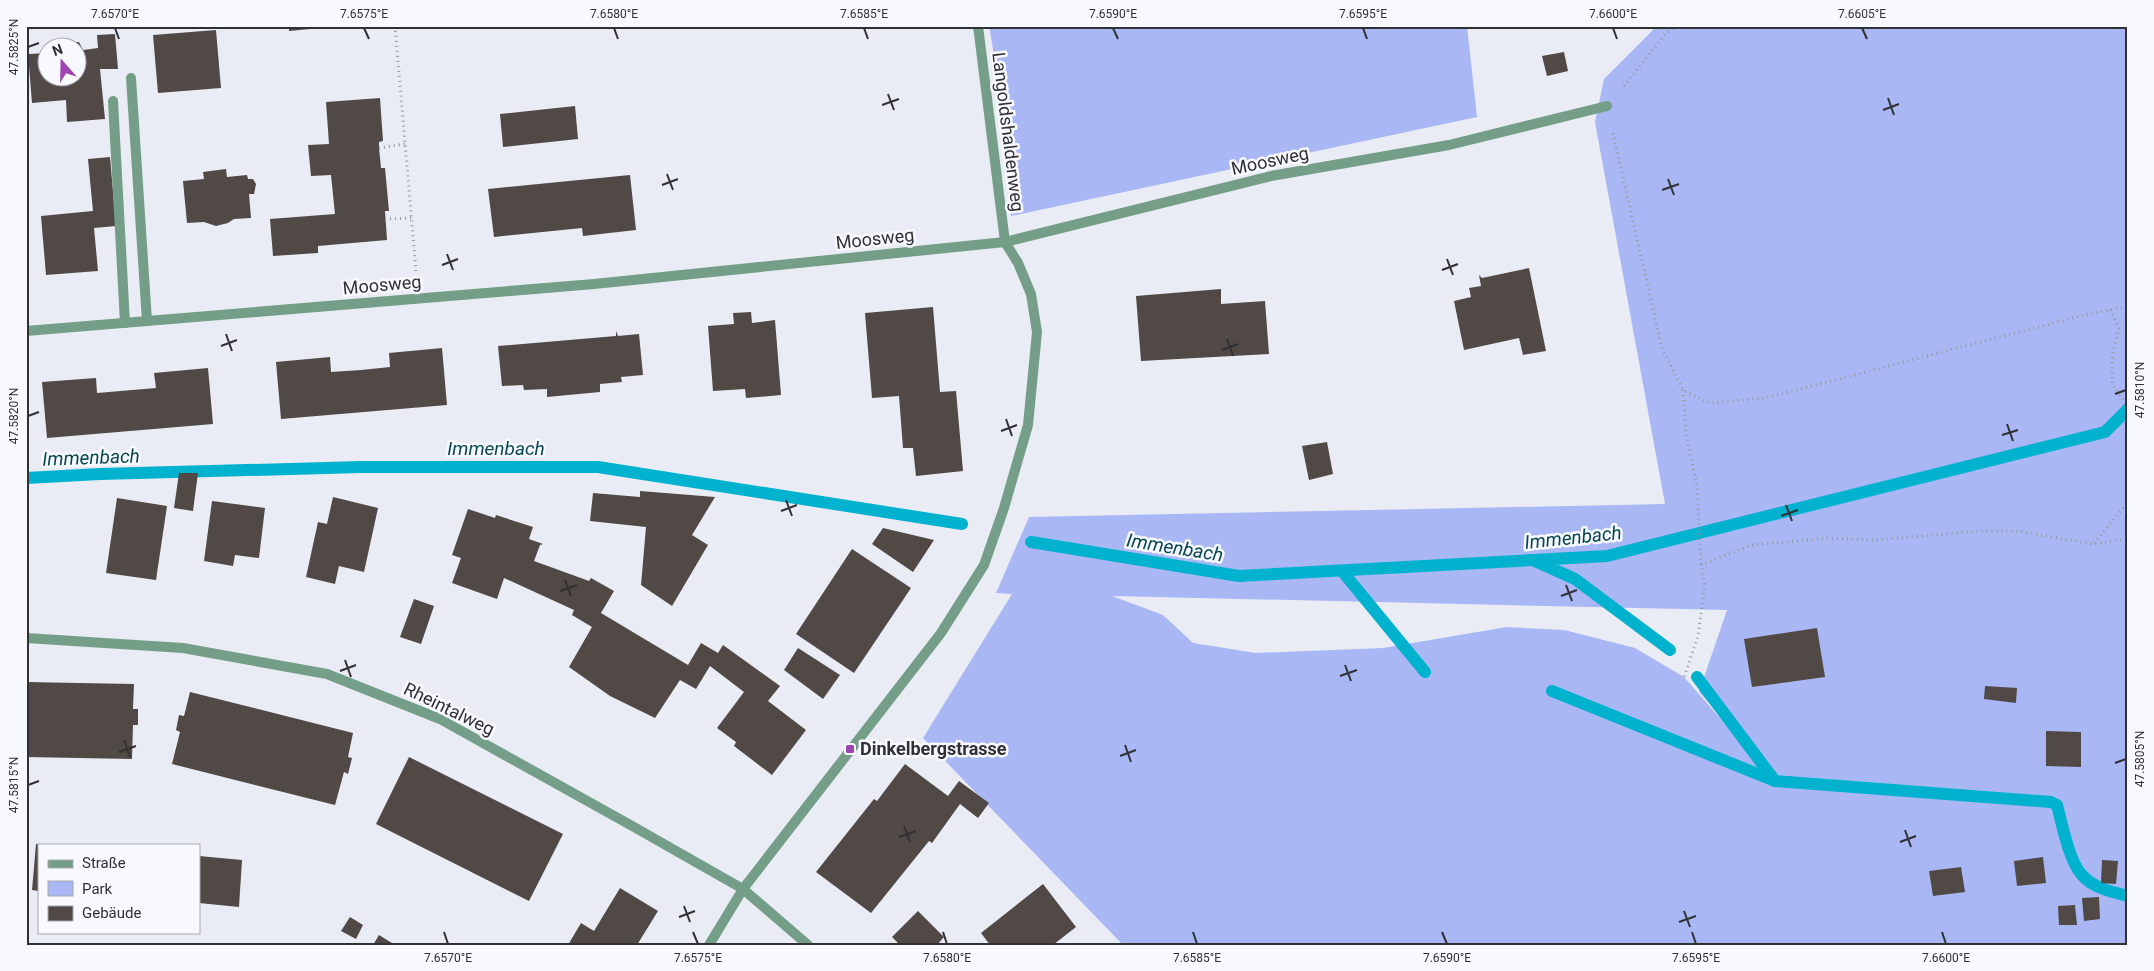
<svg xmlns="http://www.w3.org/2000/svg" width="2154" height="971" font-family="Roboto,sans-serif">
	<style>
		.green { fill: #a9b7f4; fill-rule: evenodd }
		.lines { fill: none; stroke-linecap: round; stroke-linejoin: round }
		.stream { stroke: #00b2ce; stroke-width: 12 }
		.building { fill: #504945 }
		.path { stroke: #97999f; stroke-width: 3; stroke-dasharray: 1 4; stroke-linecap: butt }
		.service { stroke: #759e88; stroke-width: 10 }
		.minor { stroke: #759e88; stroke-width: 10 }
		.ticks { fill: none; stroke: #303134; stroke-width: 2 }
		.poi-dot { fill: #9e45b0; stroke: #f8f9fe; stroke-width: 2 }
		.labels { text-anchor: middle; stroke-width: 5; stroke-linejoin: round; paint-order: stroke }
		.street-label { font-size: 18px; fill: #303134; stroke: #f8f9fe }
		.poi-label { font-size: 18px; font-weight: bold; fill: #303134; stroke: #f8f9fe; text-anchor: start }
		.water-label { font-size: 19px; font-style: italic; fill: #064652; stroke: #f8f9fe }
		.neatline { fill: none; stroke: #303134; stroke-width: 2 }
		.ticks-label { font-size: 12px; text-anchor: middle; fill: #303134 }
	</style>
	<rect width="100%" height="100%" fill="#e9ecf4"/>
	<g class="green">
		<polygon points="989,26 1467,26 1477,117 1011,216 999,83"/>
		<path d="M 1657,26 L 2128,26 L 2128,945 L 1123,945 L 923,738 L 1012,594 L 996,593 L 1029,517 L 1665,504 L 1595,122 L 1604,79 ZM 1112,596 L 1727,610 L 1699,692 L 1776,779 L 1839,790 L 1775,781 L 1684,677 L 1635,648 L 1564,630 L 1507,627 L 1383,648 L 1256,653 L 1193,643 L 1163,615 Z"/>
	</g>
	<g class="lines">
		<g class="stream">
			<polyline points="26,478 100,474 362,467 598,467 962,524"/>
			<polyline points="1031,542 1239,576 1607,556 2105,432 2128,409"/>
			<polyline points="1535,561 1575,579 1670,650"/>
			<polyline points="1342,571 1425,672"/>
			<polyline points="1697,677 1775,781"/>
			<path d="M 1552,691 L 1775,781 L 2051,802 L 2057,805 C 2062,824 2069,861 2082,875 C 2093,888 2112,892 2128,896"/>
		</g>
	</g>
	<g class="building">
		<polygon points="289,26 321,26 321,28 289,31"/>
		<polygon points="216,30 221,88 158,93 153,35"/>
		<polygon points="115,34 118,69 100,69 105,119 67,122 66,100 32,103 28,54 48,53 48,78 78,78 78,48 61,48 64,43 79,42 83,50 98,48 97,35"/>
		<polygon points="1564,52 1568,71 1547,76 1542,56"/>
		<polygon points="380,98 383,141 379,142 379,148 381,168 385,168 389,211 385,211 387,240 318,246 318,253 273,256 270,219 335,214 331,175 311,176 308,145 329,144 326,102"/>
		<polygon points="575,106 578,139 503,147 500,114"/>
		<polygon points="110,157 116,226 94,228 98,271 46,275 41,216 93,211 88,159"/>
		<polygon points="226,169 227,177 247,175 248,179 253,179 256,184 254,194 249,194 251,218 234,219 228,223 216,226 204,222 187,223 183,181 204,179 203,172"/>
		<polygon points="630,175 636,230 583,236 582,228 494,237 488,189"/>
		<polygon points="1529,268 1546,351 1523,355 1519,338 1464,350 1454,301 1471,297 1469,288 1481,286 1479,275 1482,278"/>
		<polygon points="1221,289 1221,304 1265,301 1269,354 1141,361 1136,296"/>
		<polygon points="933,307 940,392 956,391 963,471 916,476 913,448 903,448 899,396 872,398 865,313"/>
		<polygon points="751,312 752,323 775,320 781,395 746,398 745,389 713,391 708,326 734,324 733,313"/>
		<polygon points="616,331 618,336 639,334 643,375 621,377 622,382 600,384 600,392 547,397 547,389 524,390 523,385 502,386 498,346 616,336"/>
		<polygon points="442,348 447,405 281,419 276,362 330,357 331,372 361,370 390,367 389,353"/>
		<polygon points="208,368 213,424 47,438 42,382 96,378 97,393 156,388 154,373"/>
		<polygon points="1327,442 1333,474 1309,480 1302,446"/>
		<polygon points="179,473 198,473 193,511 174,508"/>
		<polygon points="640,491 715,497 692,535 708,545 672,606 641,585 646,527 590,521 593,493 640,497"/>
		<polygon points="333,497 378,508 364,572 339,566 335,584 306,577 318,522 327,524"/>
		<polygon points="117,498 167,506 156,580 106,573"/>
		<polygon points="212,501 265,508 259,558 235,555 233,566 204,561"/>
		<polygon points="468,509 495,518 496,515 533,527 529,539 543,544 540,545 534,561 589,581 591,578 614,591 601,613 688,665 701,643 718,653 723,645 780,686 768,701 806,730 772,775 734,746 736,742 717,728 744,692 710,666 696,689 680,680 655,718 610,696 569,667 592,627 572,615 574,610 504,578 497,599 452,583 461,558 452,555"/>
		<polygon points="883,528 934,540 913,572 872,544"/>
		<polygon points="852,549 911,588 854,673 796,634"/>
		<polygon points="414,599 434,606 421,644 400,637"/>
		<polygon points="1817,628 1825,677 1752,687 1744,639"/>
		<polygon points="798,648 840,675 823,699 784,670"/>
		<polygon points="26,682 134,684 133,709 138,709 138,725 133,725 132,759 26,757"/>
		<polygon points="1985,686 2017,688 2016,703 1984,699"/>
		<polygon points="190,692 353,733 348,757 352,758 348,774 344,772 335,805 172,764 180,732 176,730 179,715 184,716"/>
		<polygon points="2046,731 2081,732 2081,767 2046,766"/>
		<polygon points="409,757 563,834 529,901 376,824"/>
		<polygon points="905,764 948,796 959,781 989,803 978,818 960,804 932,843 929,841 871,913 816,872 874,799 877,801"/>
		<polygon points="36,844 39,844 39,891 32,890"/>
		<polygon points="199,856 242,860 239,907 199,903"/>
		<polygon points="2043,857 2046,883 2017,886 2014,861"/>
		<polygon points="2102,860 2118,861 2116,884 2101,883"/>
		<polygon points="1961,867 1965,892 1933,896 1929,871"/>
		<polygon points="1043,884 1076,927 1053,945 990,945 981,933"/>
		<polygon points="620,888 658,911 637,945 568,945 581,923 594,931"/>
		<polygon points="2099,897 2100,919 2084,921 2082,898"/>
		<polygon points="2075,905 2077,925 2059,925 2058,906"/>
		<polygon points="918,911 944,937 937,945 900,945 892,937"/>
		<polygon points="350,917 363,925 356,939 341,931"/>
		<polygon points="379,935 392,943 395,945 373,945"/>
	</g>
	<g class="lines">
		<g class="path">
			<polyline points="395,26 416,271"/>
			<polyline points="26,29 45,26"/>
			<polyline points="1624,86 1666,33 1678,26"/>
			<polyline points="1613,133 1662,348 1683,390 1710,403 1766,398 2084,315 2128,306"/>
			<polyline points="379,148 405,144"/>
			<polyline points="385,219 412,218"/>
			<polyline points="2110,310 2119,328 2113,351 2112,384 2128,407"/>
			<polyline points="1683,390 1686,435 1697,486 1701,565 1705,584 1698,636 1684,677"/>
			<polyline points="2094,543 2128,502"/>
			<polyline points="1701,565 1752,545 1827,538 1875,540 1979,531 2018,531 2093,544 2128,539"/>
		</g>
		<g class="service">
			<polyline points="978,26 1005,242"/>
			<polyline points="131,78 147,321"/>
			<polyline points="113,101 125,323"/>
		</g>
		<g class="minor">
			<polyline points="26,331 594,284 1005,242 1271,176 1449,145 1607,106"/>
			<polyline points="26,638 183,648 327,674 440,719 634,827 743,889 808,945"/>
			<polyline points="709,945 743,889 941,633 984,565 1004,508 1028,425 1037,332 1031,294 1018,263 1005,242"/>
		</g>
	</g>
	<path class="ticks" d="M 115,28 L 119,39M 364,28 L 369,39M 614,28 L 618,39M 864,28 L 868,39M 1113,28 L 1118,39M 1363,28 L 1367,39M 1613,28 L 1617,39M 1862,28 L 1867,39M 28,47 L 39,43M 888,94 L 894,110M 1888,98 L 1894,115M 882,105 L 899,99M 1883,110 L 1899,104M 667,174 L 673,190M 1668,179 L 1674,195M 662,185 L 678,179M 1662,190 L 1679,184M 447,254 L 453,270M 1447,259 L 1453,275M 442,265 L 458,259M 1442,270 L 1458,264M 226,334 L 232,351M 1227,339 L 1233,356M 221,346 L 237,340M 1222,350 L 1238,344M 2115,394 L 2126,390M 28,416 L 39,412M 1006,419 L 1012,436M 2007,424 L 2013,441M 1001,431 L 1017,425M 2002,435 L 2018,430M 786,500 L 792,516M 1786,505 L 1792,521M 781,511 L 797,505M 1781,516 L 1798,510M 565,580 L 571,596M 1566,585 L 1572,601M 560,591 L 577,585M 1561,596 L 1577,590M 345,660 L 351,677M 1345,665 L 1351,681M 340,671 L 356,665M 1340,676 L 1357,670M 124,740 L 130,757M 1125,745 L 1131,762M 119,752 L 136,746M 1120,756 L 1136,750M 2115,763 L 2126,759M 28,785 L 39,781M 904,826 L 910,842M 1905,830 L 1911,847M 899,837 L 916,831M 1900,842 L 1916,836M 684,906 L 690,922M 1684,911 L 1690,927M 679,917 L 695,911M 1679,922 L 1696,916M 444,932 L 448,944M 693,932 L 698,944M 943,932 L 947,944M 1193,932 L 1197,944M 1442,932 L 1447,944M 1692,932 L 1696,944M 1942,932 L 1946,944"/>
	<rect class="poi-dot" x="845" y="744" width="10" height="10" rx="2.5"/>
	<g class="labels">
		<g class="street-label">
			<text transform="translate(1008 132) rotate(83)" y="6">Langoldshaldenweg</text>
			<text transform="translate(1270 161) rotate(-12)" y="6">Moosweg</text>
			<text transform="translate(875 239) rotate(-6)" y="6">Moosweg</text>
			<text transform="translate(382 285) rotate(-5)" y="6">Moosweg</text>
			<text transform="translate(449 709) rotate(26)" y="6">Rheintalweg</text>
		</g>
		<g class="poi-label">
			<text x="860" y="755">Dinkelbergstrasse</text>
		</g>
		<g class="water-label">
			<text x="496" y="455">Immenbach</text>
			<text transform="translate(91 457) rotate(-2)" y="7">Immenbach</text>
			<text transform="translate(1573 537) rotate(-6)" y="7">Immenbach</text>
			<text transform="translate(1175 547) rotate(9)" y="7">Immenbach</text>
		</g>
	</g>
	<rect width="2154" height="971" fill="none" stroke="#f8f9fe" stroke-width="55"/>
	<rect x="38" y="844" width="162" height="90" fill="#f8f9fe" stroke="#a8a9ad"/>
	<rect x="48" y="860" width="25" height="8" fill="#759e88" stroke="#a8a9ad"/>
	<text x="82" y="868" font-size="15" fill="#303134">Straße</text>
	<rect x="48" y="881" width="25" height="15" fill="#a9b7f4" stroke="#a8a9ad"/>
	<text x="82" y="894" font-size="15" fill="#303134">Park</text>
	<rect x="48" y="906" width="25" height="15" fill="#504945" stroke="#a8a9ad"/>
	<text x="82" y="918" font-size="15" fill="#303134">Gebäude</text>
	<g transform="translate(62 62) rotate(340)"><circle r="24" fill="#f8f9fe" stroke="#a8a9ad"/>
	<path d="M0-4L9 19L0 12L-9 19Z" fill="#9e45b0"/>
	<text y="-8" font-size="14" font-weight="bold" text-anchor="middle" fill="#303134">N</text>
	</g>
	<rect x="28" y="28" width="2098" height="916" class="neatline"/>
	<g class="ticks-label">
		<text x="115" y="18">7.6570°E</text>
		<text x="364" y="18">7.6575°E</text>
		<text x="614" y="18">7.6580°E</text>
		<text x="864" y="18">7.6585°E</text>
		<text x="1113" y="18">7.6590°E</text>
		<text x="1363" y="18">7.6595°E</text>
		<text x="1613" y="18">7.6600°E</text>
		<text x="1862" y="18">7.6605°E</text>
		<text transform="translate(14 47) rotate(-90)" y="4">47.5825°N</text>
		<text transform="translate(2140 390) rotate(-90)" y="4">47.5810°N</text>
		<text transform="translate(14 416) rotate(-90)" y="4">47.5820°N</text>
		<text transform="translate(2140 759) rotate(-90)" y="4">47.5805°N</text>
		<text transform="translate(14 785) rotate(-90)" y="4">47.5815°N</text>
		<text x="448" y="962">7.6570°E</text>
		<text x="698" y="962">7.6575°E</text>
		<text x="947" y="962">7.6580°E</text>
		<text x="1197" y="962">7.6585°E</text>
		<text x="1447" y="962">7.6590°E</text>
		<text x="1696" y="962">7.6595°E</text>
		<text x="1946" y="962">7.6600°E</text>
	</g>
</svg>
